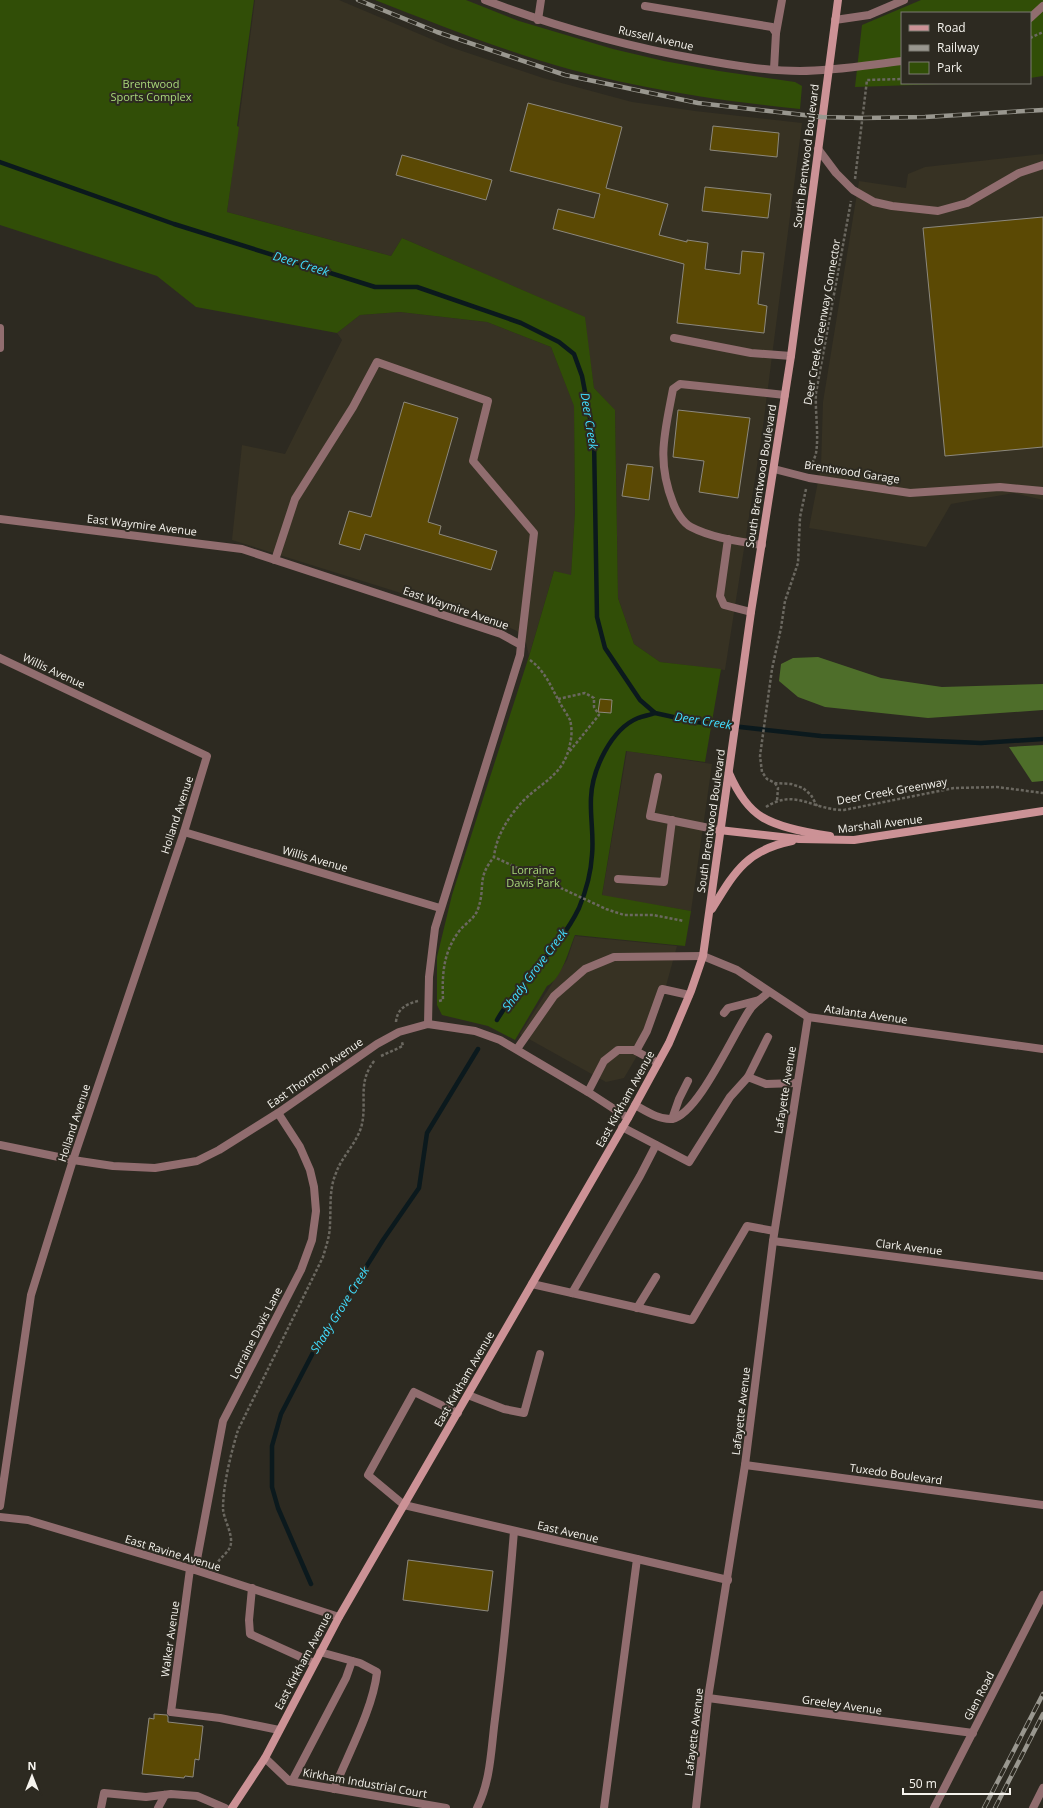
<svg xmlns="http://www.w3.org/2000/svg" width="1043" height="1808" font-family="'Open Sans',sans-serif">
	<style>
		.built { fill: #373223 }
		.green { fill: #314e07 }
		.forest { fill: #4e6e2a }
		.lines { fill: none; stroke-linecap: round; stroke-linejoin: round }
		.stream { stroke: #0b191d; stroke-width: 4.5 }
		.building { fill: #5b4904; stroke: #8c887d }
		.path { stroke: #6b6860; stroke-width: 2.5; stroke-dasharray: 3 2; stroke-linecap: butt }
		.lane { stroke: #916d6f; stroke-width: 8 }
		.street { stroke: #916d6f; stroke-width: 8 }
		.secondary { stroke: #cc9296; stroke-width: 8 }
		.rail-casing { stroke: #99978f; stroke-width: 4.5 }
		.rail { stroke: #2d2a21; stroke-width: 3; stroke-dasharray: 9; stroke-linecap: butt }
		.labels { text-anchor: middle; stroke-width: 4; stroke-linejoin: round; paint-order: stroke }
		.street-label { font-size: 11px; fill: #f6f4ee; stroke: #2d2a21 }
		.park-label { font-size: 11px; fill: #a8d779; stroke: #2d2a21 }
		.water-label { font-size: 12px; font-style: italic; fill: #41ddfe; stroke: #2d2a21 }
	</style>
	<rect width="100%" height="100%" fill="#2d2a21"/>
	<g class="built">
		<polygon points="255,0 339,0 450,47 543,78 632,102 695,111 802,123 762,434 725,670 660,662 634,644 618,598 615,411 594,388 584,317 402,238 391,256 227,212"/>
		<polygon points="1043,154 1043,500 1014,493 951,504 926,547 809,528 821,466 823,402 859,181 906,188 908,174 925,167"/>
		<polygon points="400,312 487,322 551,347 574,405 575,512 571,576 554,571 529,656 526,643 517,631 506,626 232,540 242,445 285,454 342,340 337,333 360,315"/>
		<polygon points="627,751 712,764 691,911 602,896"/>
		<polygon points="575,936 677,946 661,1004 641,1049 624,1078 606,1082 520,1034 567,960"/>
	</g>
	<g class="green">
		<path d="M 0,0 L 254,0 L 237,126 L 239,127 L 227,212 L 391,256 L 402,238 L 585,317 L 594,388 L 615,410 L 618,598 L 634,644 L 660,662 L 721,669 L 705,762 L 626,751 L 602,895 L 691,911 L 685,946 L 575,935 C 569,949 562,979 547,986 L 515,1040 L 488,1026 L 442,1015 L 437,1005 L 437,957 L 452,895 L 530,653 L 554,571 L 571,575 L 575,512 L 574,406 L 551,347 L 487,322 L 400,312 L 360,315 L 337,333 L 196,307 L 157,276 L 0,225 Z"/>
		<path d="M 375,0 L 466,0 L 519,21 L 613,49 L 664,61 L 719,71 L 795,82 L 802,86 L 800,109 C 701,99 602,83 508,50 C 463,35 419,17 375,0 Z"/>
		<polygon points="921,0 1043,0 1043,76 1030,78 1030,13 902,13 902,83 972,83 855,87 862,25"/>
	</g>
	<g class="forest">
		<polygon points="818,657 881,678 942,687 1043,684 1043,710 928,718 825,707 798,697 779,681 781,664 793,658"/>
		<polygon points="1043,745 1043,781 1032,782 1009,747"/>
	</g>
	<g class="lines">
		<g class="stream">
			<polyline points="0,162 174,224 375,287 417,287 521,323 559,342 574,354 582,376 594,439 597,617 605,648 640,700 655,713 696,722 821,736 981,743 1043,739"/>
			<path d="M 497,1020 C 520,980 559,950 579,908 C 586,891 591,873 592,855 C 594,836 590,817 591,798 C 592,770 611,729 638,718 C 643,716 650,715 655,713"/>
			<polyline points="311,1584 278,1508 272,1487 272,1446 281,1414 317,1345 383,1240 419,1188 427,1133 478,1049"/>
		</g>
	</g>
	<g class="building">
		<polygon points="528,103 622,127 606,188 668,204 659,235 687,242 687,240 708,243 705,269 740,274 742,251 764,253 758,304 767,306 764,333 677,323 684,264 553,229 558,209 594,218 600,194 510,171"/>
		<polygon points="713,126 779,133 777,157 710,150"/>
		<polygon points="402,155 492,180 486,200 396,175"/>
		<polygon points="705,187 771,194 768,218 702,211"/>
		<polygon points="1043,217 1043,447 945,456 923,228"/>
		<polygon points="404,402 458,418 428,522 441,526 439,534 497,551 491,570 365,534 360,550 339,544 349,511 371,517"/>
		<polygon points="678,410 750,418 738,498 699,492 704,461 673,457"/>
		<polygon points="627,464 653,467 649,500 622,496"/>
		<polygon points="600,699 612,700 611,713 598,712"/>
		<polygon points="408,1560 493,1571 488,1611 403,1600"/>
		<polygon points="154,1714 167,1715 168,1717 168,1722 203,1726 199,1760 195,1759 193,1777 185,1776 184,1778 142,1774 149,1718 154,1719"/>
	</g>
	<g class="lines">
		<g class="path">
			<polyline points="1030,38 1043,32"/>
			<polyline points="855,179 867,80 902,79"/>
			<path d="M 811,468 C 812,463 815,458 816,453 C 819,435 815,413 816,393 L 851,201"/>
			<polyline points="806,489 800,517 798,563 785,601 781,628 772,669 760,756 762,772 767,779 775,783 791,784 803,788 811,795 817,806"/>
			<path d="M 530,660 C 545,671 550,685 559,701 C 562,707 567,714 570,720 C 572,727 572,737 570,744 C 564,775 543,781 523,801 C 509,816 496,836 494,857 L 606,909 L 624,915 L 653,915 L 684,921"/>
			<polyline points="558,699 585,693 594,698 594,707 599,715 569,752"/>
			<polyline points="775,783 778,788 777,801"/>
			<path d="M 766,807 C 795,788 812,810 844,810 L 954,788 L 997,787 L 1043,793"/>
			<path d="M 439,1001 L 443,1000 C 442,974 443,952 460,930 C 466,923 475,918 478,909 C 486,886 476,879 494,857"/>
			<path d="M 396,1022 C 397,1009 406,1004 418,1001"/>
			<polyline points="381,1056 403,1046 402,1042"/>
			<path d="M 216,1566 C 219,1557 230,1553 231,1543 C 232,1532 224,1520 223,1509 C 223,1485 231,1453 238,1430 L 323,1257 C 326,1246 330,1236 330,1224 C 331,1207 329,1189 336,1173 C 342,1156 358,1142 362,1124 C 367,1100 357,1082 375,1060"/>
		</g>
		<g class="lane">
			<polyline points="645,6 772,27 776,33 774,69"/>
			<polyline points="835,20 869,15 904,0"/>
			<polyline points="776,33 782,0"/>
			<polyline points="818,149 836,173 853,190 874,202 892,206 938,211 967,203 1019,173 1043,165"/>
			<polyline points="674,338 751,353 791,356"/>
			<polyline points="774,469 809,478 910,493 1000,487 1043,491"/>
			<polyline points="728,539 720,596 724,605 751,612"/>
			<path d="M 762,545 C 738,541 712,538 691,527 C 683,523 676,511 673,503 C 656,460 665,432 673,389 L 680,384 L 785,395"/>
			<polyline points="275,560 295,499 353,407 377,362 488,401 473,461 534,533 521,645"/>
			<polyline points="658,777 650,816 719,830"/>
			<polyline points="618,879 664,882 672,820"/>
			<polyline points="724,1013 728,1008 759,1000"/>
			<polyline points="517,1049 554,996 585,969 614,957 703,956"/>
			<polyline points="636,1051 647,1031 662,989 689,995"/>
			<polyline points="748,1077 768,1037"/>
			<polyline points="588,1092 604,1061 618,1050 634,1050 658,1063"/>
			<path d="M 635,1105 C 646,1111 659,1120 672,1119 C 699,1114 734,1031 751,1008 C 756,1002 763,997 769,992"/>
			<polyline points="672,1119 679,1099 688,1081"/>
			<polyline points="622,1127 689,1162 730,1097 748,1077 766,1084 797,1083"/>
			<polyline points="532,1284 692,1320 747,1226 774,1231"/>
			<polyline points="572,1293 640,1176 656,1145"/>
			<polyline points="637,1308 656,1277"/>
			<polyline points="468,1395 504,1409 524,1413 540,1354"/>
			<polyline points="404,1505 368,1475 414,1392 458,1413"/>
			<polyline points="252,1588 249,1620 250,1634 314,1663"/>
			<path d="M 320,1652 L 360,1663 L 377,1672 C 373,1709 348,1754 334,1789"/>
			<polyline points="171,1712 220,1718 279,1730"/>
			<polyline points="292,1781 346,1678 352,1661"/>
			<polyline points="101,1808 104,1793 146,1797 171,1794 197,1796 225,1808"/>
			<polyline points="158,1808 165,1795"/>
			<path d="M 477,1808 C 491,1780 491,1749 495,1719 C 503,1656 509,1594 514,1531"/>
			<polyline points="604,1808 637,1559"/>
		</g>
		<g class="street">
			<path d="M 485,0 C 554,26 625,46 698,59 C 731,65 766,71 800,71 C 834,71 868,65 902,61"/>
			<polyline points="1030,18 1043,6"/>
			<polyline points="538,20 541,0"/>
			<polyline points="0,328 0,348"/>
			<polyline points="0,519 242,549 501,634 521,645 520,655 435,928 429,977 428,1024"/>
			<polyline points="0,658 207,756 184,832 73,1160 31,1295 0,1506"/>
			<polyline points="184,832 440,908"/>
			<polyline points="703,956 737,970 808,1017 1043,1049"/>
			<polyline points="0,1145 73,1160 113,1166 155,1168 197,1161 219,1150 278,1113 377,1044 399,1032 428,1024 475,1031 500,1040 588,1092 628,1118"/>
			<polyline points="773,1241 1043,1276"/>
			<polyline points="745,1465 1043,1505"/>
			<polyline points="404,1505 728,1580"/>
			<polyline points="0,1517 28,1520 195,1570 339,1617"/>
			<polyline points="195,1570 223,1421 301,1270 312,1240 316,1211 314,1187 310,1170 300,1147 278,1113"/>
			<polyline points="708,1698 973,1733"/>
			<polyline points="171,1712 190,1569"/>
			<polyline points="265,1758 289,1781 446,1808"/>
			<polyline points="696,1808 708,1698 745,1465 773,1241 808,1017"/>
			<polyline points="934,1808 1043,1595"/>
			<polyline points="1033,1808 1043,1788"/>
		</g>
		<g class="secondary">
			<path d="M 729,773 C 736,789 747,808 762,817 C 780,828 809,833 830,836"/>
			<polyline points="719,830 799,839 854,840 1043,811"/>
			<path d="M 712,909 C 734,873 746,850 792,841"/>
			<polyline points="232,1808 265,1758 339,1617 628,1118 669,1043 691,991 703,956 751,612 791,356 838,0"/>
		</g>
		<g class="rail-casing">
			<g id="rail">
				<polyline points="358,0 437,32 565,75 698,103 822,117 862,118 925,117 1043,110"/>
				<polyline points="984,1808 1043,1694"/>
				<polyline points="995,1808 1043,1714"/>
			</g>
		</g>
		<use href="#rail" class="rail"/>
	</g>
	<g class="labels">
		<g class="street-label">
			<text transform="translate(656 38) rotate(13)" y="4">Russell Avenue</text>
			<text transform="translate(806 156) rotate(-83)" y="4">South Brentwood Boulevard</text>
			<text transform="translate(822 322) rotate(-80)" y="4">Deer Creek Greenway Connector</text>
			<text transform="translate(852 472) rotate(9)" y="4">Brentwood Garage</text>
			<text transform="translate(761 476) rotate(-81)" y="4">South Brentwood Boulevard</text>
			<text transform="translate(142 525) rotate(7)" y="4">East Waymire Avenue</text>
			<text transform="translate(456 608) rotate(19)" y="4">East Waymire Avenue</text>
			<text transform="translate(54 671) rotate(25)" y="4">Willis Avenue</text>
			<text transform="translate(892 791) rotate(-10)" y="4">Deer Creek Greenway</text>
			<text transform="translate(177 815) rotate(-72)" y="4">Holland Avenue</text>
			<text transform="translate(711 821) rotate(-82)" y="4">South Brentwood Boulevard</text>
			<text transform="translate(880 824) rotate(-7)" y="4">Marshall Avenue</text>
			<text transform="translate(315 859) rotate(16)" y="4">Willis Avenue</text>
			<text transform="translate(866 1014) rotate(8)" y="4">Atalanta Avenue</text>
			<text transform="translate(315 1073) rotate(-35)" y="4">East Thornton Avenue</text>
			<text transform="translate(785 1090) rotate(-81)" y="4">Lafayette Avenue</text>
			<text transform="translate(625 1099) rotate(-61)" y="4">East Kirkham Avenue</text>
			<text transform="translate(74 1123) rotate(-72)" y="4">Holland Avenue</text>
			<text transform="translate(909 1247) rotate(7)" y="4">Clark Avenue</text>
			<text transform="translate(256 1333) rotate(-63)" y="4">Lorraine Davis Lane</text>
			<text transform="translate(464 1379) rotate(-60)" y="4">East Kirkham Avenue</text>
			<text transform="translate(741 1411) rotate(-83)" y="4">Lafayette Avenue</text>
			<text transform="translate(896 1474) rotate(8)" y="4">Tuxedo Boulevard</text>
			<text transform="translate(568 1532) rotate(13)" y="4">East Avenue</text>
			<text transform="translate(173 1553) rotate(17)" y="4">East Ravine Avenue</text>
			<text transform="translate(170 1639) rotate(-82)" y="4">Walker Avenue</text>
			<text transform="translate(303 1661) rotate(-62)" y="4">East Kirkham Avenue</text>
			<text transform="translate(979 1696) rotate(-63)" y="4">Glen Road</text>
			<text transform="translate(842 1705) rotate(8)" y="4">Greeley Avenue</text>
			<text transform="translate(694 1732) rotate(-83)" y="4">Lafayette Avenue</text>
			<text transform="translate(365 1783) rotate(10)" y="4">Kirkham Industrial Court</text>
		</g>
		<g class="park-label">
			<text x="151" y="88">Brentwood<tspan x="151" dy="13">Sports Complex</tspan></text>
			<text x="533" y="874">Lorraine<tspan x="533" dy="13">Davis Park</tspan></text>
		</g>
		<g class="water-label">
			<text transform="translate(301 264) rotate(17)" y="4">Deer Creek</text>
			<text transform="translate(589 421) rotate(81)" y="4">Deer Creek</text>
			<text transform="translate(703 721) rotate(9)" y="4">Deer Creek</text>
			<text transform="translate(535 970) rotate(-53)" y="4">Shady Grove Creek</text>
			<text transform="translate(340 1310) rotate(-58)" y="4">Shady Grove Creek</text>
		</g>
	</g>
	<rect x="901" y="12" width="130" height="72" fill="#2d2a21" stroke="#7d7b73"/>
	<rect x="909" y="25" width="20" height="6" fill="#cc9296" stroke="#7d7b73"/>
	<text x="937" y="32" font-size="12" fill="#f6f4ee">Road</text>
	<rect x="909" y="45" width="20" height="6" fill="#99978f" stroke="#7d7b73"/>
	<text x="937" y="52" font-size="12" fill="#f6f4ee">Railway</text>
	<rect x="909" y="62" width="20" height="12" fill="#314e07" stroke="#7d7b73"/>
	<text x="937" y="72" font-size="12" fill="#f6f4ee">Park</text>
	<g transform="translate(32 1776)" stroke="#2d2a21" stroke-width="3" paint-order="stroke">
	<path d="M0-3L7 15L0 10L-7 15Z" fill="#f6f4ee"/>
	<text y="-6" font-size="11" font-weight="bold" text-anchor="middle" fill="#f6f4ee">N</text>
	</g>
	<path d="M903 1788v6h107v-6" fill="none" stroke="#f6f4ee" stroke-width="2"/>
	<text x="909" y="1788" font-size="12" fill="#f6f4ee" stroke="#2d2a21" stroke-width="3" paint-order="stroke">50 m</text>
</svg>
